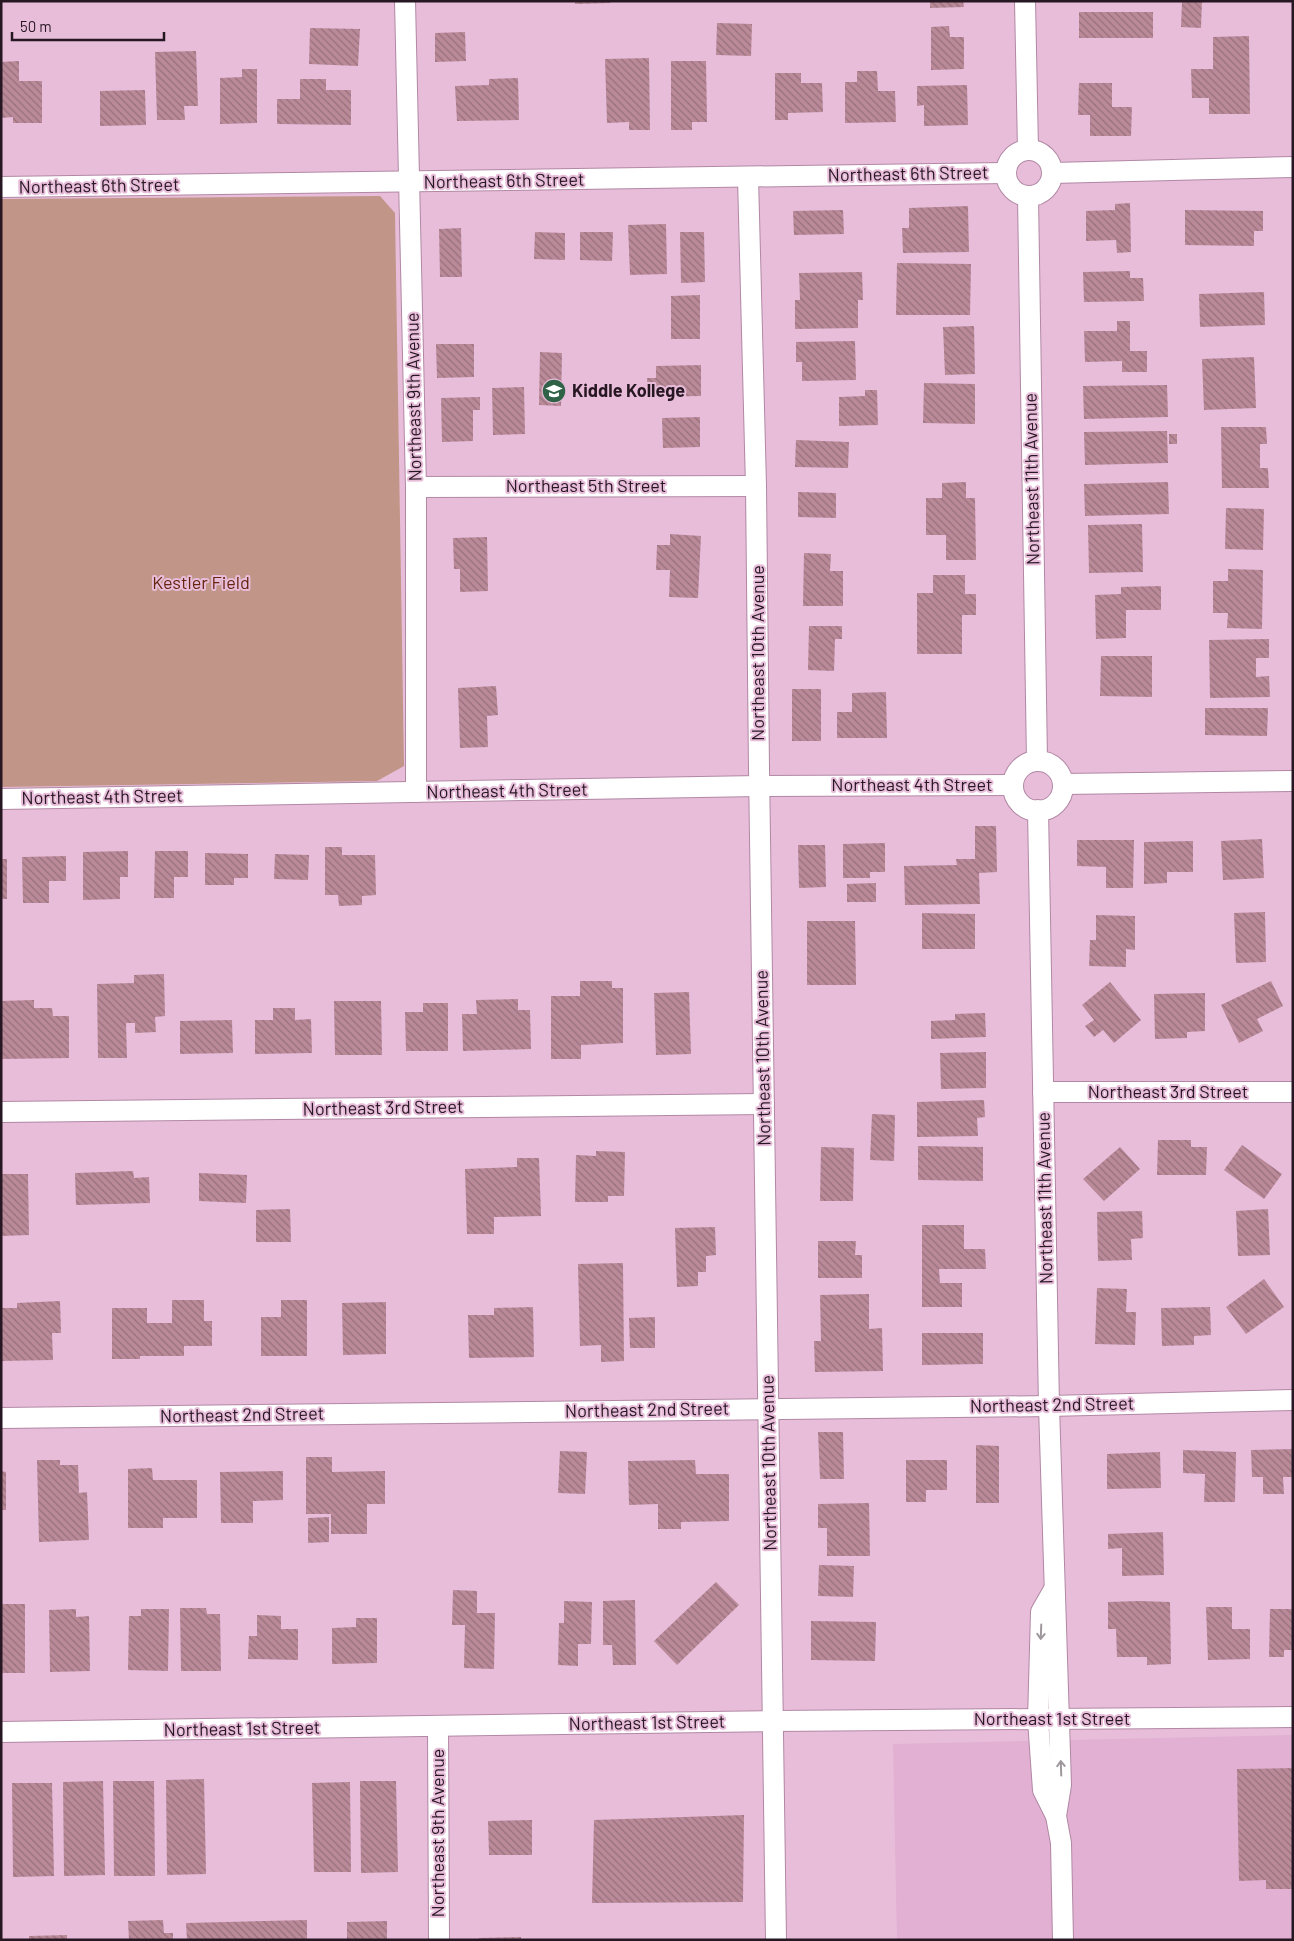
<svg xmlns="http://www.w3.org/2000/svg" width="1294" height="1941" font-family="Barlow,sans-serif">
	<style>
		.built { fill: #e1b0d2 }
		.park { fill: #c19587 }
		.building { fill: url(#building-back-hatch) }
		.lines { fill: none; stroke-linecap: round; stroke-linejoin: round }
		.minor-casing { stroke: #b188a4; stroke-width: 22 }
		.minor { stroke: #fff; stroke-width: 20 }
		.oneway { stroke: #9e979c }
		.labels { text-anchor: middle; stroke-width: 4; stroke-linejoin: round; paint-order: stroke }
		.street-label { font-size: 18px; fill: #271722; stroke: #e8bdda }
		.poi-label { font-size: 18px; font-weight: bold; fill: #271722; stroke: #e8bdda; text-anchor: start }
		.park-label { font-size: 18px; fill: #66250f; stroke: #e8bdda }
	</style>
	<defs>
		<pattern id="building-back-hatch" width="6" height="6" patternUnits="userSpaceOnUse" patternTransform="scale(1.25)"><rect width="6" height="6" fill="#ba8a99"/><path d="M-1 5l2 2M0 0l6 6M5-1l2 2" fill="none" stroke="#97707c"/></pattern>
	</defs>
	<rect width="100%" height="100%" fill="#e8bdda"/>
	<polygon class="built" points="1293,1735 1293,1940 897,1940 893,1744"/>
	<polygon class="park" points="380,196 395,213 404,766 377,781 1,787 1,199"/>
	<g class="building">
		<polygon points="575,1 610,1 610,3 575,4"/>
		<polygon points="930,1 963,1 964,7 930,8"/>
		<polygon points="1182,1 1202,1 1201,28 1181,27"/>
		<rect x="1079" y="12" width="74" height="26"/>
		<polygon points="717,23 752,24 751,56 716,55"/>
		<polygon points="949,26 950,37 964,37 964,69 931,70 931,27"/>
		<polygon points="310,28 360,29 358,66 309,64"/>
		<polygon points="465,32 466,61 435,62 435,33"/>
		<polygon points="1249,36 1250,114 1209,114 1209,98 1192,98 1191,69 1213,69 1213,37"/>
		<polygon points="196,51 198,106 184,106 185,120 157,120 155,52"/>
		<polygon points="649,58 650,130 629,130 629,122 607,123 605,59"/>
		<polygon points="19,61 19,81 42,81 42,123 13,123 13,117 1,118 1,62"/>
		<polygon points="671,61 706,61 707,122 692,122 692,130 671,130"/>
		<polygon points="242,69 257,69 257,123 220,124 220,78 242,77"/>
		<polygon points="857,71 877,71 878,91 895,91 896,122 845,123 845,82 857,82"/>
		<polygon points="775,73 801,73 801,83 822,83 823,112 788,113 788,120 775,120"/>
		<polygon points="518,78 519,120 457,121 455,86 489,85 489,79"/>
		<polygon points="300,79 326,79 326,90 351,90 351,125 277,124 277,99 300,99"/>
		<polygon points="1079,83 1112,83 1112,107 1132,107 1131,136 1090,136 1090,115 1078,115"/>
		<polygon points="967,85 968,125 924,126 924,105 917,106 917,86"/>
		<polygon points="145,90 146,125 100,126 100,91"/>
		<polygon points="1130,203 1131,252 1117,253 1116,240 1086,241 1086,211 1115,210 1115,204"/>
		<polygon points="968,206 969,252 903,253 902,228 909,228 909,208"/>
		<polygon points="843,210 844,234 794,235 793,211"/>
		<polygon points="1185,210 1263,211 1263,231 1254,231 1254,246 1185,245"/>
		<polygon points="666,224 667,274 630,275 628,225"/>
		<polygon points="461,228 462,277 440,277 439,229"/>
		<polygon points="535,232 565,233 565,260 534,259"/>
		<polygon points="580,232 613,232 612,261 580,260"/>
		<polygon points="680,232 704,232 705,282 681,283"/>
		<polygon points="897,263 971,264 970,315 896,315"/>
		<polygon points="1130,271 1130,278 1143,278 1144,301 1084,302 1083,272"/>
		<polygon points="862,272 863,300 858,300 858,328 795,329 795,300 800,300 799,273"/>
		<polygon points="1264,292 1265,325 1200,327 1199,294"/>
		<polygon points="700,295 700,339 671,339 671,296"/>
		<polygon points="1117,321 1130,321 1130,351 1147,351 1147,372 1122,372 1122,361 1085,362 1084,331 1117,331"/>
		<polygon points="974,326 975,374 945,375 943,327"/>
		<polygon points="855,341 856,380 802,381 802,362 796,362 796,342"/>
		<polygon points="436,344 474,344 474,377 437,378"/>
		<polygon points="540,352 562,353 561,406 539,405"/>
		<polygon points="1254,357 1256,408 1204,410 1202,359"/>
		<polygon points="701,365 701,396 648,397 647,378 656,378 656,366"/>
		<polygon points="924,383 975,384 975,424 923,423"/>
		<polygon points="1167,385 1168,417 1084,419 1083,386"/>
		<polygon points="524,387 525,434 493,435 492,388"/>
		<polygon points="865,390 877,390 878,425 839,426 839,397 865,396"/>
		<polygon points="480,397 480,410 473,410 473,441 442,442 441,398"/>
		<polygon points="700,417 700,447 663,448 662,418"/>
		<polygon points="1221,427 1266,427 1267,444 1260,444 1260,468 1268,468 1269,488 1222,488"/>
		<polygon points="1167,431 1168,463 1085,465 1084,432"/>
		<rect x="1169" y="434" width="8" height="10"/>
		<polygon points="796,440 849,442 848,468 795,467"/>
		<polygon points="966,482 966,498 975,498 976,560 946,560 946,535 926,535 926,498 942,498 942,483"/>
		<polygon points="1168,482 1169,514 1085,516 1084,484"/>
		<polygon points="798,492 836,493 836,518 798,517"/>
		<polygon points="1226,508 1264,509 1263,550 1225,549"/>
		<polygon points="1142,524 1143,572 1089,573 1088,525"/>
		<polygon points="670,534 701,536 698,598 669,597 670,570 656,570 657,545 670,545"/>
		<polygon points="487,537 488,591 460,592 460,569 454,569 453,538"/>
		<polygon points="804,553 831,554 830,571 843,571 843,606 803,606"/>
		<polygon points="1228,569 1263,570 1262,629 1227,628 1228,613 1213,613 1213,581 1228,581"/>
		<polygon points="933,575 965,575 965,594 976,594 976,615 962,615 962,654 917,654 917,593 933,593"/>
		<polygon points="1161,586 1161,610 1126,610 1126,638 1096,639 1095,595 1121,594 1121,587"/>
		<polygon points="809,626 842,626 842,639 835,639 834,671 808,670"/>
		<polygon points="1269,639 1269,658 1256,658 1256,677 1269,676 1270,697 1210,698 1209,640"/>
		<polygon points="1101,656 1152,656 1152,697 1100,696"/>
		<polygon points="496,686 498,715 487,716 488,747 460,748 458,688"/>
		<rect x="792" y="689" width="29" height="52"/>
		<polygon points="886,692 887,738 837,738 837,712 852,712 852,693"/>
		<polygon points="1205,708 1268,708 1267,736 1205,735"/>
		<polygon points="975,826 996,826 997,872 979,873 980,904 905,905 904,866 957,865 956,859 975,859"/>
		<polygon points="1262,839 1264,878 1223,880 1221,841"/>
		<polygon points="1077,840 1134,840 1133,888 1106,888 1106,867 1077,866"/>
		<polygon points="1193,841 1193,872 1167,872 1167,883 1144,884 1144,842"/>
		<polygon points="885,843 885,872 870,872 870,878 843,878 843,844"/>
		<polygon points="798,845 825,845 826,887 799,888"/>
		<polygon points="325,847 342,847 342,855 375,855 376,895 362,896 362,905 339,906 338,895 325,895"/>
		<polygon points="128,851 128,877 120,877 120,899 83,900 83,852"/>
		<polygon points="155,851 188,851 188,877 174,877 174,898 154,898"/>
		<polygon points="205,853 248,854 248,878 234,878 234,885 205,885"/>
		<polygon points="275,854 309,855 308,880 274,879"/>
		<polygon points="66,856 66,881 49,881 49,903 23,903 22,857"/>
		<rect x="1" y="859" width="6" height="40"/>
		<polygon points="876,883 876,902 847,902 847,884"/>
		<polygon points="1265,912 1266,962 1236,963 1234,913"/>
		<polygon points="922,913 975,914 975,949 922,949"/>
		<polygon points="1096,915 1135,916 1135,950 1126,949 1126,967 1089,966 1090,940 1096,940"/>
		<polygon points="807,921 855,921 856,985 807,985"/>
		<polygon points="164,974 165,1016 155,1017 156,1032 135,1033 135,1023 126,1023 127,1058 98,1058 97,984 134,983 134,975"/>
		<polygon points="580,981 612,981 612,988 623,988 623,1043 581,1045 581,1059 551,1059 551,996 580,996"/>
		<polygon points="1271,981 1283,1006 1257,1019 1263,1031 1239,1043 1221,1005"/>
		<polygon points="1110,982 1141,1020 1114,1043 1103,1030 1094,1037 1085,1026 1094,1020 1082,1005"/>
		<polygon points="689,992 691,1054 656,1055 654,993"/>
		<polygon points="1205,993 1205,1031 1187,1032 1187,1038 1155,1039 1154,994"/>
		<polygon points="518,999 518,1010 530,1010 531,1049 463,1051 462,1014 477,1014 476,1000"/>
		<polygon points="34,1000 34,1008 52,1008 53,1016 69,1016 69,1058 1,1059 1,1001"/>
		<polygon points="334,1001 381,1001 382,1055 335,1055"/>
		<polygon points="423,1003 448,1003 448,1051 406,1051 405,1012 423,1012"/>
		<polygon points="273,1008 295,1008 295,1020 311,1019 312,1053 255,1054 255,1020 273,1020"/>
		<polygon points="985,1013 986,1037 931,1039 931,1021 955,1020 955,1014"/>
		<polygon points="232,1020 233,1053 180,1054 180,1021"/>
		<polygon points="986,1052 986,1088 941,1089 940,1053"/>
		<polygon points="984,1100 985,1117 977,1118 978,1136 917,1137 917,1102"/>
		<polygon points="872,1114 895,1115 894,1161 870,1160"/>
		<polygon points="1158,1140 1191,1140 1191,1147 1207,1147 1206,1175 1157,1175"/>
		<polygon points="1242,1145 1282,1174 1264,1199 1224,1170"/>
		<polygon points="918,1146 983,1147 983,1181 918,1180"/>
		<polygon points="821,1147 854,1148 853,1201 820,1201"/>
		<polygon points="1120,1147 1140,1169 1104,1201 1083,1179"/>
		<polygon points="596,1151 625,1152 624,1196 608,1196 608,1202 575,1202 576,1155 596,1156"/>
		<polygon points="517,1158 539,1158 541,1216 494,1217 494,1234 467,1234 465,1169 517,1167"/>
		<polygon points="133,1171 134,1178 149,1177 150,1203 76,1205 75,1173"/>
		<polygon points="199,1173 247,1175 246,1203 199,1201"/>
		<polygon points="1,1174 28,1174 29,1235 1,1236"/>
		<polygon points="290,1209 291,1242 256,1242 256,1210"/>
		<polygon points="1268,1209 1270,1255 1238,1256 1236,1211"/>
		<polygon points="1142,1211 1143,1238 1131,1239 1132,1260 1098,1261 1097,1212"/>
		<polygon points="922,1225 964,1225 964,1249 985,1249 986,1269 939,1269 940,1283 962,1283 962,1307 922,1307"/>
		<polygon points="715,1227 716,1255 706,1256 706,1272 698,1272 698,1286 677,1287 675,1228"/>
		<polygon points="818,1241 856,1241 855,1255 862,1255 862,1278 818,1278"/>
		<polygon points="623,1263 624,1361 601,1362 601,1345 580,1346 578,1264"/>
		<polygon points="1264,1279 1284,1307 1246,1334 1226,1307"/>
		<polygon points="1097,1288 1127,1289 1126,1312 1136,1312 1135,1345 1095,1344"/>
		<polygon points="869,1294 869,1329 882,1328 883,1371 815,1372 814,1341 821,1341 820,1295"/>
		<polygon points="172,1300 204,1300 204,1321 212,1321 212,1346 184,1346 184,1356 140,1356 140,1359 112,1359 112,1308 147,1308 147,1323 172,1323"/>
		<polygon points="281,1300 307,1300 307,1356 261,1356 261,1317 281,1317"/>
		<polygon points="60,1301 61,1333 52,1333 53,1360 1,1361 1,1308 17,1308 17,1303"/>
		<polygon points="386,1302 386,1354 343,1355 342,1303"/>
		<polygon points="533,1307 534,1357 469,1358 468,1315 494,1315 494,1308"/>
		<polygon points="1210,1307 1211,1335 1194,1336 1194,1345 1162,1346 1161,1308"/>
		<polygon points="655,1317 655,1348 630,1348 629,1318"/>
		<polygon points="922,1333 983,1333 983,1364 922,1365"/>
		<polygon points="818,1432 843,1432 844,1479 820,1479"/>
		<polygon points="976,1445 999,1446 999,1503 976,1503"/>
		<polygon points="1293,1449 1293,1477 1283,1477 1284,1494 1263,1494 1263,1477 1252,1477 1251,1450"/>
		<polygon points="1183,1450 1236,1452 1235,1502 1204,1502 1205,1474 1183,1473"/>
		<polygon points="560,1451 587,1452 585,1494 558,1493"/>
		<polygon points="1160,1452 1161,1488 1107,1489 1107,1454"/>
		<polygon points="306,1457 332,1457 332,1472 385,1471 385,1504 367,1504 367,1534 331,1534 331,1514 306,1514"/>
		<polygon points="37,1460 60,1460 60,1465 78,1465 79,1493 87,1492 89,1540 39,1542"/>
		<polygon points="695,1460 696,1474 729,1474 729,1521 681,1522 681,1529 658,1529 658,1504 629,1505 628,1461"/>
		<polygon points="906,1460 947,1460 947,1490 926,1490 926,1502 906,1502"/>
		<polygon points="152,1468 153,1480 197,1480 197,1518 163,1518 163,1528 128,1528 128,1469"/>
		<polygon points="1,1471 6,1472 6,1510 1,1510"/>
		<polygon points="283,1471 283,1500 253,1501 253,1523 221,1523 220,1472"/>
		<polygon points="869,1503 870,1556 827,1556 827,1528 818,1528 818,1504"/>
		<polygon points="329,1517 329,1542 308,1543 308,1518"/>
		<polygon points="1163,1532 1164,1575 1122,1576 1122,1548 1108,1549 1108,1534"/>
		<polygon points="819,1565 854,1566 853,1597 818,1596"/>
		<polygon points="716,1582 739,1605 677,1665 654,1641"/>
		<polygon points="453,1590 477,1591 477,1613 495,1613 494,1669 464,1668 465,1625 452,1625"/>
		<polygon points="635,1600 636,1665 613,1665 612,1645 603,1645 603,1601"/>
		<polygon points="564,1601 592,1602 591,1644 578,1644 578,1666 558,1665 559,1623 564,1623"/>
		<polygon points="1139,1601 1170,1602 1171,1664 1147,1665 1147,1657 1117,1657 1116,1629 1108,1629 1108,1602"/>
		<rect x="1" y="1604" width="24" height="69"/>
		<polygon points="1206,1607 1232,1607 1232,1629 1250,1629 1250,1659 1208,1660"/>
		<polygon points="180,1608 206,1608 207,1614 220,1614 221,1671 181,1671"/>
		<polygon points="76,1609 76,1617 89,1616 90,1671 50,1672 49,1610"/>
		<polygon points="141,1609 169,1609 168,1671 128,1670 129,1616 141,1616"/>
		<polygon points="1270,1609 1293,1609 1293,1650 1284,1650 1284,1657 1269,1657"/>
		<polygon points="257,1615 281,1616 281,1629 298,1629 298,1660 248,1659 249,1636 257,1636"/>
		<polygon points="356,1618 377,1618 377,1663 332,1664 332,1628 356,1627"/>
		<polygon points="811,1621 876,1622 875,1661 811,1660"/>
		<polygon points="1293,1768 1293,1889 1266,1889 1266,1880 1239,1881 1237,1769"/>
		<polygon points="204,1779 206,1874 167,1875 166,1780"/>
		<polygon points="103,1781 105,1875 64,1876 63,1782"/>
		<polygon points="113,1781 154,1781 155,1876 114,1876"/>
		<polygon points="360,1781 396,1781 398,1872 361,1873"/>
		<polygon points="350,1782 351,1872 314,1872 312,1783"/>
		<polygon points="12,1783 52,1783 54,1876 13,1877"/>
		<polygon points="744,1815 743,1902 592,1903 594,1820"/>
		<polygon points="532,1820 532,1855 489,1855 488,1821"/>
		<polygon points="163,1920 164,1933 173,1933 173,1940 129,1940 128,1921"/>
		<polygon points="307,1920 307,1940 187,1940 186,1923"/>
		<polygon points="387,1921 387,1940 347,1940 347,1922"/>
		<polygon points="67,1935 67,1940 29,1940 29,1936"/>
		<polygon points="521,1937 521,1940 479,1940 479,1938"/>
	</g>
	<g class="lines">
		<g class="minor-casing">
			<g id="minor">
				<polyline points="405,1 416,487 416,792"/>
				<polyline points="1025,1 1028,150"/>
				<circle cx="1029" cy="173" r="23"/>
				<polyline points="1052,173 1293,167"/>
				<polyline points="748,177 756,486 759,769 776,1940"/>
				<polyline points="1,187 1006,173"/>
				<polyline points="1028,197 1037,761"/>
				<polyline points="416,487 756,486"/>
				<circle cx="1038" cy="786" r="25"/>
				<polyline points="1063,784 1293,781"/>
				<polyline points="1,799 759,786 1013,785"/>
				<polyline points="1038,810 1049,1406 1061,1785 1056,1816"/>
				<polyline points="1043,1092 1293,1092"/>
				<polyline points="1,1112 764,1104"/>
				<polyline points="1,1418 1049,1406 1293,1400"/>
				<polyline points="1053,1591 1041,1612 1038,1720 1043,1790 1056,1816 1061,1843 1063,1940"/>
				<polyline points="438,1727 439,1940"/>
				<polyline points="1,1732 773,1721 1293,1717"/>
			</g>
		</g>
		<use href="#minor" class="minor"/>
	</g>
	<defs><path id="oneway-shaft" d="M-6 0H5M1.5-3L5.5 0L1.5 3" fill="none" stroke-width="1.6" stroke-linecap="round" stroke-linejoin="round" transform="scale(1.25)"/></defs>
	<g class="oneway">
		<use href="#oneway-shaft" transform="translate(1041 1632) rotate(92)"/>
		<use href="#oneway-shaft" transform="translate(1061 1768) rotate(-92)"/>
	</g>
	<defs>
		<g id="school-disc" transform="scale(1.25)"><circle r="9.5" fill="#2f6247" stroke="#e8bdda"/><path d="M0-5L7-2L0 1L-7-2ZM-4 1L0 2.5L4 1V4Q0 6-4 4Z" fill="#fff"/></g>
	</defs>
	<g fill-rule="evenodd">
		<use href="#school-disc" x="554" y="391"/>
	</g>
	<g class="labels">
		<g class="street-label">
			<text transform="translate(908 174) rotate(-1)" y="6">Northeast 6th Street</text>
			<text transform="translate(504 181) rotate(-1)" y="6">Northeast 6th Street</text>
			<text transform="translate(99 186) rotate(-1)" y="6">Northeast 6th Street</text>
			<text transform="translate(414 397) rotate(-91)" y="6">Northeast 9th Avenue</text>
			<text transform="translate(1032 479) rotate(-91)" y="6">Northeast 11th Avenue</text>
			<text x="586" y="492">Northeast 5th Street</text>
			<text transform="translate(758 653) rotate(-90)" y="6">Northeast 10th Avenue</text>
			<text x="912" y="791">Northeast 4th Street</text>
			<text transform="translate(507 791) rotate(-1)" y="6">Northeast 4th Street</text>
			<text transform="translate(102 797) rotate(-1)" y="6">Northeast 4th Street</text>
			<text transform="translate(763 1058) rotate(-91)" y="6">Northeast 10th Avenue</text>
			<text x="1168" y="1098">Northeast 3rd Street</text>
			<text transform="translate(383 1108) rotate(-1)" y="6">Northeast 3rd Street</text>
			<text transform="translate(1045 1198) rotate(-91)" y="6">Northeast 11th Avenue</text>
			<text transform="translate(1052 1405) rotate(-1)" y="6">Northeast 2nd Street</text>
			<text transform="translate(647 1410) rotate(-1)" y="6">Northeast 2nd Street</text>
			<text transform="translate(242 1415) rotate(-1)" y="6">Northeast 2nd Street</text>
			<text transform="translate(769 1463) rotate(-91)" y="6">Northeast 10th Avenue</text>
			<text x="1052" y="1725">Northeast 1st Street</text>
			<text transform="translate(647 1723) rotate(-1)" y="6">Northeast 1st Street</text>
			<text transform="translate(242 1729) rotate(-1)" y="6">Northeast 1st Street</text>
			<text transform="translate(438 1833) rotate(-90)" y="6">Northeast 9th Avenue</text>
		</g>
		<g class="poi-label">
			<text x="572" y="397">Kiddle Kollege</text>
		</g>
		<g class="park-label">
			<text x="201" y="589">Kestler Field</text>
		</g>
	</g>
	<rect width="1294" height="1941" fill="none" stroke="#271722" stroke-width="5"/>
	<path d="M12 32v8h152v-8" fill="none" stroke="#271722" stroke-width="2.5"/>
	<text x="20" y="32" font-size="15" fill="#271722" stroke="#e8bdda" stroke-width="4" paint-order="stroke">50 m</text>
</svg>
